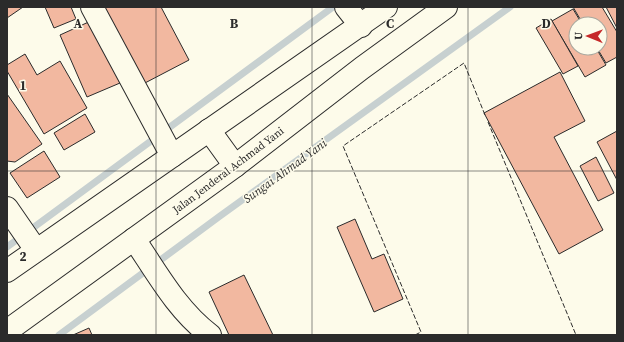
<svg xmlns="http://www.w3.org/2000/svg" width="624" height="342" font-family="'Source Serif 4',serif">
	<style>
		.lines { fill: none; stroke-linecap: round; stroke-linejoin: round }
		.stream { stroke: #c7d0d0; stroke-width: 7 }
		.building { fill: #f2b8a0; stroke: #2b2b2b }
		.minor-casing { stroke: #2b2b2b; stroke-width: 24 }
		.highway-casing { stroke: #2b2b2b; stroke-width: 24 }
		.minor { stroke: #fdfbea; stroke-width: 22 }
		.highway { stroke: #fdfbea; stroke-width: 22 }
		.fence { stroke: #2b2b2b; stroke-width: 1; stroke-dasharray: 5 2; stroke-linecap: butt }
		.grid { fill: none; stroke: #2b2b2b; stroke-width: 1; stroke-opacity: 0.55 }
		.labels { text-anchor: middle; stroke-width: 3; stroke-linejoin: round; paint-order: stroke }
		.street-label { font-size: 11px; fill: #2b2b2b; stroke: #fdfbea }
		.water-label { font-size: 12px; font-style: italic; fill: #2b2b2b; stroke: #fdfbea }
		.grid-label { font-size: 13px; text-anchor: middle; font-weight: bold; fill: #2b2b2b; stroke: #fdfbea; stroke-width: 3; stroke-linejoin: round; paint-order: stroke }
	</style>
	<rect width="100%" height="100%" fill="#fdfbea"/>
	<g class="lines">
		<g class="stream">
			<polyline points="7,247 333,7"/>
			<polyline points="59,335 220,216 510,7"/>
		</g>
	</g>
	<g class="building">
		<polygon points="7,7 23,7 7,18"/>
		<polygon points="45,7 71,7 76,19 54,28"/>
		<polygon points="103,7 161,7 189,60 143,84"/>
		<polygon points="573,7 602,7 617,32 617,57 606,63 597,48 600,48 600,24 583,24"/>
		<polygon points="606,7 617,7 617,28"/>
		<polygon points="573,9 582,24 576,24 576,48 596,48 606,65 585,77 552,21"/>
		<polygon points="551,19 578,66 563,74 536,28"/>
		<polygon points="93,20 120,83 87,97 60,35"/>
		<polygon points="25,54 37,75 60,61 87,108 44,134 7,71 7,65"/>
		<polygon points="560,72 585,121 554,137 603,230 559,254 484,113"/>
		<polygon points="7,94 42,144 15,162 7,161"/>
		<polygon points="85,114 95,132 64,150 54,133"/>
		<polygon points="617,131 617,180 597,142"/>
		<polygon points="44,151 60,177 27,198 10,173"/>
		<polygon points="596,157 614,193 598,201 580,166"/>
		<polygon points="355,219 372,259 384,254 403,299 374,312 337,227"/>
		<polygon points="244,275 273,335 229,335 209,292"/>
		<polygon points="89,328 92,335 73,335"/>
	</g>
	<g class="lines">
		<g class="minor-casing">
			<g id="minor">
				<polyline points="92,7 172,156"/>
				<polyline points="346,7 361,26"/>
				<polyline points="7,208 36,250"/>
				<path d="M 134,239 C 157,273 177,310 210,335"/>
			</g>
		</g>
		<g class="highway-casing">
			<g id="highway">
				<polyline points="209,130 235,166"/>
				<polyline points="7,271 386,7"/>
				<polyline points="7,331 235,166 362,68 446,7"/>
			</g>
		</g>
		<use href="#minor" class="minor"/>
		<use href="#highway" class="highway"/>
		<g class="fence">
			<polyline points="488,122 576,335"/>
			<polyline points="415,335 421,332 343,146 464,63 485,115"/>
		</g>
	</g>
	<path class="grid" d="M 156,7 L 156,335M 312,7 L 312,335M 468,7 L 468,335M 7,171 L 617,171"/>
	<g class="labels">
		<g class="street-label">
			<text transform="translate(228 170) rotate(-37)" y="4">Jalan Jenderal Achmad Yani</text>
		</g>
		<g class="water-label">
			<text transform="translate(285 171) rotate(-36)" y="4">Sungai Ahmad Yani</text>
		</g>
	</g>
	<g class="grid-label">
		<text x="78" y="28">A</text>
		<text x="234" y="28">B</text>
		<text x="390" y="28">C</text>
		<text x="546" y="28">D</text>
		<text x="23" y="90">1</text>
		<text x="23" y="261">2</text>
	</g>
	<rect width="624" height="342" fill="none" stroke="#2b2b2b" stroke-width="16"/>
	<g transform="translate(588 36) rotate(271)"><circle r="19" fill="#fdfbea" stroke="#a9a89e"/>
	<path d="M0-3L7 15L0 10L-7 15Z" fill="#c62828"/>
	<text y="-6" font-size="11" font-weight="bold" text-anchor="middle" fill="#2b2b2b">U</text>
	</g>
</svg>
